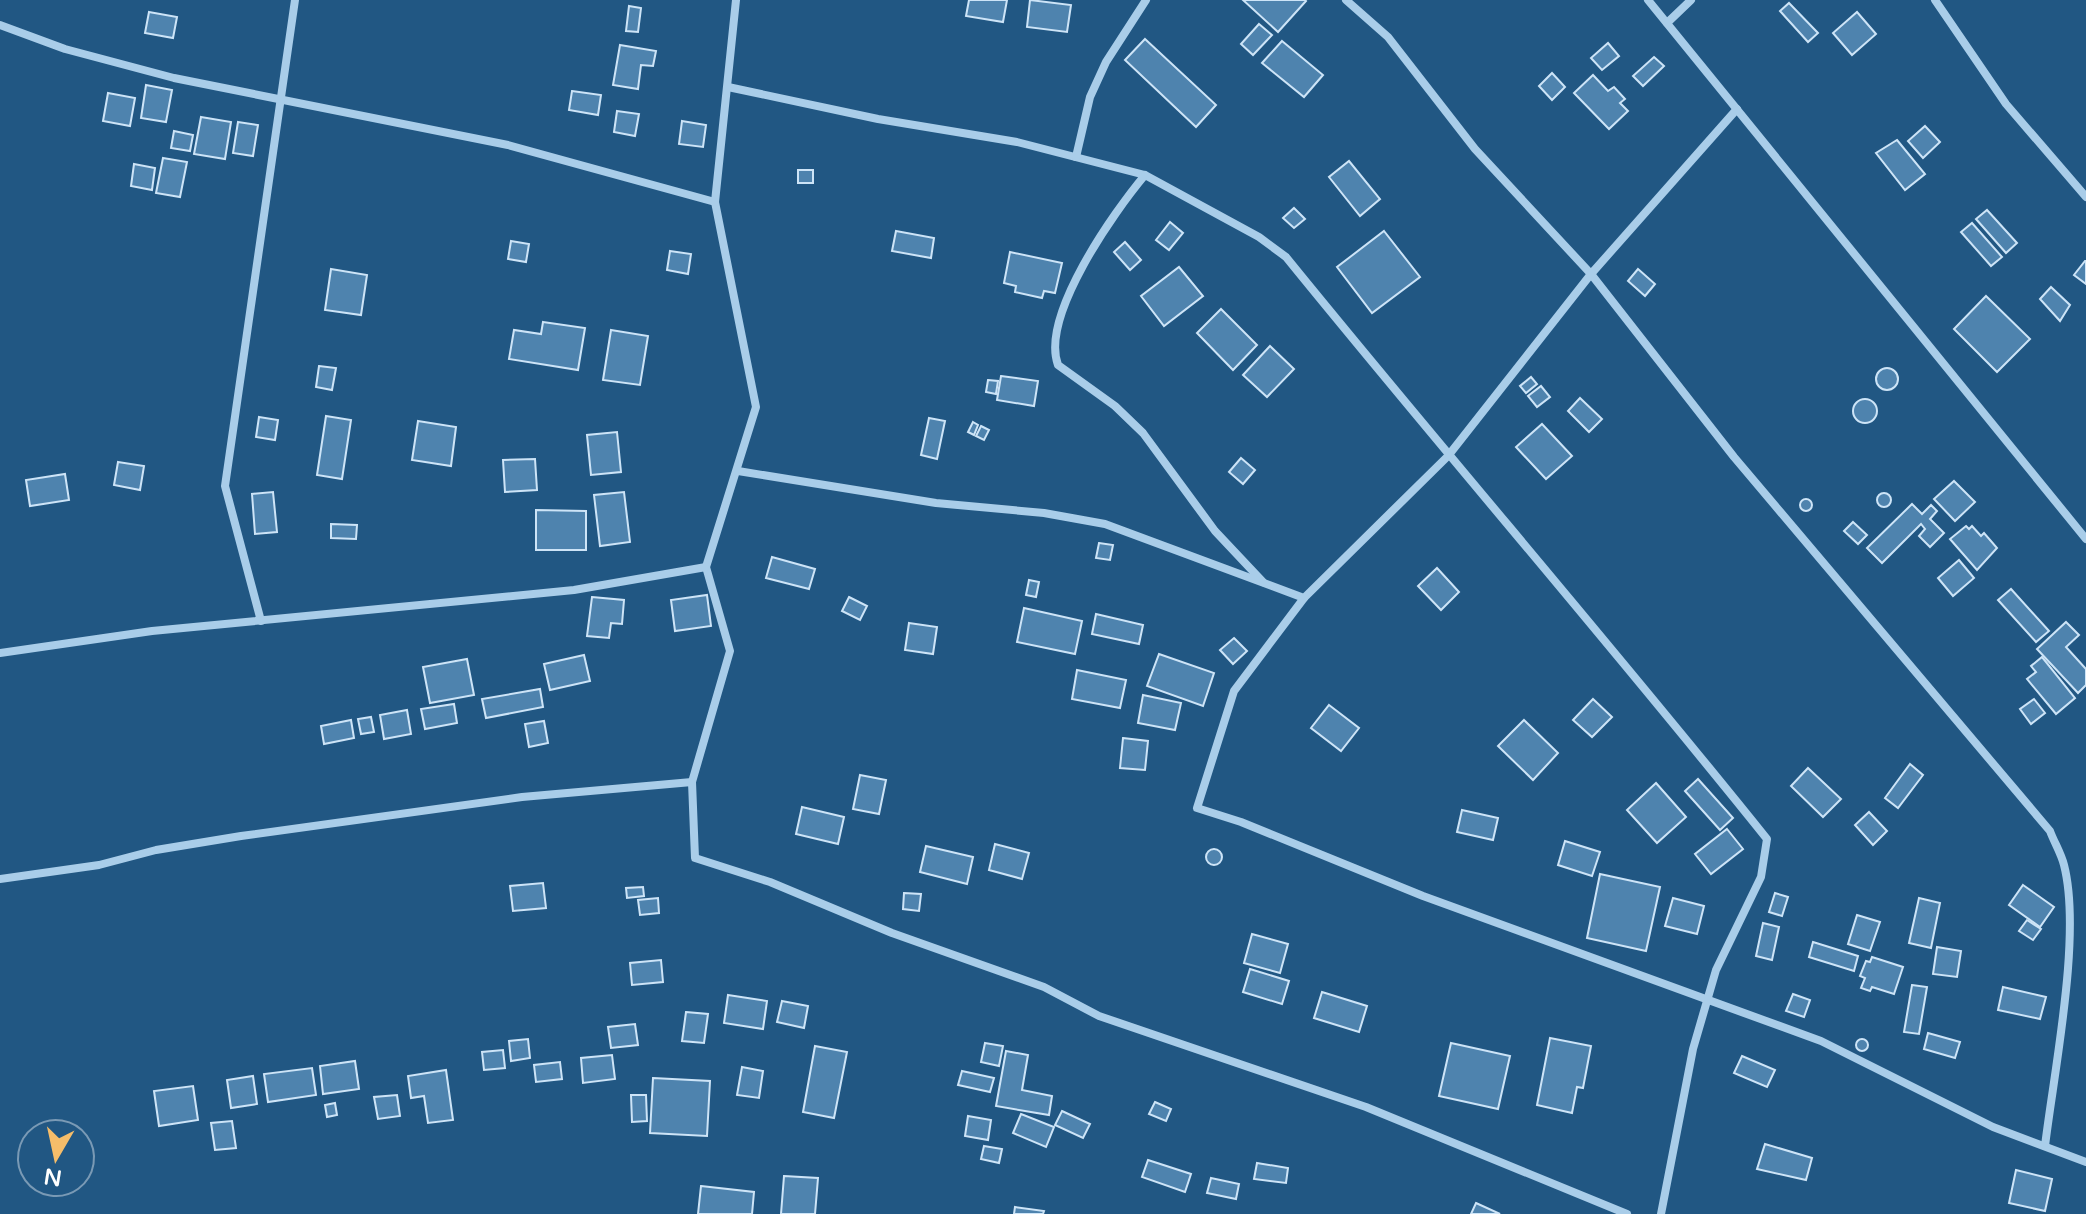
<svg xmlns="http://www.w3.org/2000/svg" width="2086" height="1214" font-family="'Varela Round',sans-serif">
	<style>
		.building { fill: #4e83ae; stroke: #cde4f7; stroke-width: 2 }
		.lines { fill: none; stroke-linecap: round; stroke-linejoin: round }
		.minor { stroke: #a9cde9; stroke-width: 8 }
	</style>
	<rect width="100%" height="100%" fill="#215783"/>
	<g class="building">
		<polygon points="969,0 1007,0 1003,22 966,16"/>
		<polygon points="1030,0 1071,5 1067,32 1027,27"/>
		<polygon points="1243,0 1305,0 1306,1 1278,32"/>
		<polygon points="1789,3 1818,33 1808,42 1780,11"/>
		<polygon points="629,6 641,8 638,32 626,31"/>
		<polygon points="149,12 177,17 173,38 145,33"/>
		<polygon points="1857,12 1876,34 1852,55 1833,33"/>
		<polygon points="1259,24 1272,35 1253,55 1241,44"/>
		<polygon points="1145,39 1216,105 1196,127 1125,60"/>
		<polygon points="1282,41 1323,75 1304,97 1262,63"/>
		<polygon points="1608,43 1619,56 1602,70 1591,58"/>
		<polygon points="620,45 656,51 653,66 641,65 638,89 613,85"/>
		<polygon points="1654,57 1664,66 1643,86 1633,76"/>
		<polygon points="1552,73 1565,87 1552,100 1539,86"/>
		<polygon points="1593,75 1608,91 1614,87 1625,99 1620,103 1628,111 1609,129 1574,93"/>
		<polygon points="146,85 172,90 166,122 141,118"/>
		<polygon points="572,91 601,95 598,115 569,110"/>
		<polygon points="108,93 135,98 130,126 103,121"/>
		<polygon points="617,111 639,114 635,136 614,132"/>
		<polygon points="201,117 231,122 225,159 194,154"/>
		<polygon points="682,121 706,125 703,147 679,144"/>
		<polygon points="238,122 258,125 253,156 233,153"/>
		<polygon points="1925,126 1940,142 1923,158 1908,141"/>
		<polygon points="174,131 193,135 190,151 171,148"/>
		<polygon points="1897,140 1925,174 1905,190 1876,153"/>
		<polygon points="163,158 187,162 180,197 156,193"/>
		<polygon points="1349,161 1380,199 1360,216 1329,177"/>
		<polygon points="134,164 155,168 152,190 131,186"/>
		<rect x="798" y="170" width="15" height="13"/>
		<polygon points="1294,208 1305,219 1294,228 1283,218"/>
		<polygon points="1987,210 2017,243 2006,253 1976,219"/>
		<polygon points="1170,222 1183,233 1169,250 1156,240"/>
		<polygon points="1972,223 2002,257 1991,266 1961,232"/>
		<polygon points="896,231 934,238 931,258 892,251"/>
		<polygon points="1384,231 1420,277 1372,313 1337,267"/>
		<polygon points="511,241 529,244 526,262 508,259"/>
		<polygon points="1125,242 1141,260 1130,270 1114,252"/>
		<polygon points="670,251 691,254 688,274 667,270"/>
		<polygon points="1010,252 1062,263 1055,293 1044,291 1042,298 1015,292 1016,286 1004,283"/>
		<polygon points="2085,261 2086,261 2086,284 2074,275"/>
		<polygon points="1179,267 1203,296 1164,326 1141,296"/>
		<polygon points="331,269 367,275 361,315 325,310"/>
		<polygon points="1638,269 1655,284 1645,296 1628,281"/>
		<polygon points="2051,287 2070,305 2060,321 2040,299"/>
		<polygon points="1986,296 2030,339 1997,372 1954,329"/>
		<polygon points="1221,309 1257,345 1233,370 1197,333"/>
		<polygon points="543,322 585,328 578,370 509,359 514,330 541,334"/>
		<polygon points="611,330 648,336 640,385 603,380"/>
		<polygon points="1270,346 1294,369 1267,397 1243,375"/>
		<polygon points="319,366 336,368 332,390 316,387"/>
		<circle cx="1887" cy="379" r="11"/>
		<polygon points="1001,376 1038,381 1034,406 997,400"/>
		<polygon points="1531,377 1537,384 1526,393 1520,386"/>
		<polygon points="988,380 998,381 996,394 986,392"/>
		<polygon points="1541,386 1550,397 1537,407 1528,396"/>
		<polygon points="1580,398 1602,419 1589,432 1568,411"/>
		<circle cx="1865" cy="411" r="12"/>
		<polygon points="326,416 351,420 342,479 317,475"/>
		<polygon points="259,417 278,420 275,440 256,437"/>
		<polygon points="929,418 945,421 937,459 921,455"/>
		<polygon points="418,421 456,427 451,466 412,460"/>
		<polygon points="973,422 978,425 974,435 968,432"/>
		<polygon points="1542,424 1572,456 1546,479 1516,447"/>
		<polygon points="981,426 989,430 984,440 976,436"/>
		<polygon points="617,432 621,472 591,475 587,435"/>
		<polygon points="1241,458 1255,470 1243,484 1229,472"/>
		<polygon points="535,459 537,490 505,492 503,460"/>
		<polygon points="118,462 144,466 140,490 114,485"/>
		<polygon points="65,474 69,500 30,506 26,480"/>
		<polygon points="1954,481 1975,502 1955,521 1934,499"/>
		<polygon points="273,492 277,532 255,534 252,494"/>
		<polygon points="624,492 630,542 600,546 594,495"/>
		<circle cx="1884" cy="500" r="7"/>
		<circle cx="1806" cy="505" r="6"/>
		<polygon points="1912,504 1922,514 1931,505 1937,511 1930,519 1944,533 1930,547 1919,536 1925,529 1921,524 1882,563 1867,548"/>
		<polygon points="536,510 586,511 586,550 536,550"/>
		<polygon points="1853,522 1867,535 1858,544 1844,531"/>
		<polygon points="331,524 357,525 356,539 331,538"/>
		<polygon points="1966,526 1969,529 1972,526 1981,536 1984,533 1997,548 1977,570 1950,539"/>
		<polygon points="1099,543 1113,545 1110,560 1096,558"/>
		<polygon points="772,557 815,569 809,589 766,578"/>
		<polygon points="1959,560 1974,578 1953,596 1938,578"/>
		<polygon points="1437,568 1459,592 1441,610 1418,586"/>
		<polygon points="1029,580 1039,582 1036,597 1026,595"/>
		<polygon points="2011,589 2049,631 2036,642 1998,600"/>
		<polygon points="707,595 711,626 675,631 671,600"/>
		<polygon points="592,597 624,600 622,624 611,623 609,638 587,636"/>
		<polygon points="849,597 867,606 860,620 842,611"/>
		<polygon points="1024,608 1082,621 1075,654 1017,642"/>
		<polygon points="1096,614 1143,625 1139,644 1092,634"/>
		<polygon points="2066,622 2079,635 2066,647 2086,669 2086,685 2078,693 2037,649"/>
		<polygon points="909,623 937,627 933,654 905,650"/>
		<polygon points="1234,638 1247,651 1233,664 1220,650"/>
		<polygon points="1159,654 1214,673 1203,706 1147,686"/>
		<polygon points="584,655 590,681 550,690 544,664"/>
		<polygon points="2042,657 2075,698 2056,714 2027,679 2036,672 2031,666"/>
		<polygon points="467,659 474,695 430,703 423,667"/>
		<polygon points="1077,670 1126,680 1120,708 1072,699"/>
		<polygon points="540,689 543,707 486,718 482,699"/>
		<polygon points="1143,695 1181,703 1175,730 1138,723"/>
		<polygon points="1593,699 1612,717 1592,737 1573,720"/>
		<polygon points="2034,699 2045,713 2031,724 2020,709"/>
		<polygon points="454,704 457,723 425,729 421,709"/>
		<polygon points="1329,705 1359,728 1341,751 1311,728"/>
		<polygon points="407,710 411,734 384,739 380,715"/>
		<polygon points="371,717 374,732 361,734 358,719"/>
		<polygon points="351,720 354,738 324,744 321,726"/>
		<polygon points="1524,720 1558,753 1533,780 1498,746"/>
		<polygon points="544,721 548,743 529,747 525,724"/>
		<polygon points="1123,738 1148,741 1145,770 1120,768"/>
		<polygon points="1910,764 1923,775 1898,808 1885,798"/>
		<polygon points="1808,768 1841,799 1823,817 1791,786"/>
		<polygon points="860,775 886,780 879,814 853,809"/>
		<polygon points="1698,779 1733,818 1720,830 1685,791"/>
		<polygon points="1656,783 1686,817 1657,843 1627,810"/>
		<polygon points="802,807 844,817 838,844 796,834"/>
		<polygon points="1462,810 1498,818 1493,840 1457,832"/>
		<polygon points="1869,812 1887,831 1873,845 1855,825"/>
		<polygon points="1727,829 1743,849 1711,874 1695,854"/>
		<polygon points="1565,841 1600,852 1592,876 1558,865"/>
		<polygon points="995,844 1029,853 1022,879 989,870"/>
		<polygon points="926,846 973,857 967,884 920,872"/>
		<circle cx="1214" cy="857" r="8"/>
		<polygon points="1600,874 1660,887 1646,951 1587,938"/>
		<polygon points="543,883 546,908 513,911 510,886"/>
		<polygon points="2023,885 2054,907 2040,927 2009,905"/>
		<polygon points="643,887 644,896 627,898 626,888"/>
		<polygon points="904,893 921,894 919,911 903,909"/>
		<polygon points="1775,893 1788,897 1782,916 1769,912"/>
		<polygon points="658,898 659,913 640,915 638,900"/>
		<polygon points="1673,898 1704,906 1697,934 1665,926"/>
		<polygon points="1919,898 1940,903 1931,948 1909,943"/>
		<polygon points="1857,915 1880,922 1870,951 1848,944"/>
		<polygon points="2027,920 2041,929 2033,940 2019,931"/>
		<polygon points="1763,923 1779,927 1772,960 1756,956"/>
		<polygon points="1252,934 1288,944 1280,973 1244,963"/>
		<polygon points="1813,942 1858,956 1854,971 1809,957"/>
		<polygon points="1937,947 1961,951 1957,977 1933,974"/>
		<polygon points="1872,957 1903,967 1894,994 1872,987 1870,991 1861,988 1865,978 1860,976 1866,961 1870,962"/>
		<polygon points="661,960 663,982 632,985 630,963"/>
		<polygon points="1250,969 1289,981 1282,1004 1243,992"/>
		<polygon points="1912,985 1927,987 1919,1034 1904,1032"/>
		<polygon points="2003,987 2046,997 2040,1019 1998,1010"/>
		<polygon points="1322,992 1367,1006 1359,1032 1314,1018"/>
		<polygon points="1793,994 1810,1000 1804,1017 1786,1011"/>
		<polygon points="728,995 767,1001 763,1029 724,1023"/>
		<polygon points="782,1001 808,1006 804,1028 777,1022"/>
		<polygon points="686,1012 708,1014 704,1043 682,1041"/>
		<polygon points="635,1024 638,1045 611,1048 608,1027"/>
		<polygon points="1928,1033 1960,1042 1955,1058 1924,1049"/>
		<polygon points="1550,1038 1591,1046 1583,1088 1577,1087 1572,1113 1537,1105"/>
		<circle cx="1862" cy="1045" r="6"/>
		<polygon points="528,1039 530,1058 511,1061 509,1041"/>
		<polygon points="985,1043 1003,1046 999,1066 981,1062"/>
		<polygon points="1451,1043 1510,1056 1498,1109 1439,1096"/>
		<polygon points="815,1046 847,1052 834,1118 803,1112"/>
		<polygon points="503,1050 505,1068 484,1070 482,1052"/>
		<polygon points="1006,1051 1028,1055 1022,1090 1052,1096 1049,1115 996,1106"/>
		<polygon points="612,1055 615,1079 583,1083 581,1058"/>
		<polygon points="1742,1056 1775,1070 1767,1087 1734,1073"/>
		<polygon points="355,1061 359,1089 323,1094 320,1066"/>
		<polygon points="560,1062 562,1079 536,1082 534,1065"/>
		<polygon points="742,1067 763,1071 759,1098 737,1095"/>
		<polygon points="312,1068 316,1095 268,1102 264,1074"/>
		<polygon points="446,1070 453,1120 428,1123 424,1096 411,1098 408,1076"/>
		<polygon points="962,1071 994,1078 990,1092 958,1085"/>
		<polygon points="253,1076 257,1104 231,1108 227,1080"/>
		<polygon points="653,1078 710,1081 707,1136 650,1133"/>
		<polygon points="193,1086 198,1120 159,1126 154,1091"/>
		<polygon points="397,1095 400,1116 378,1119 374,1097"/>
		<polygon points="631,1095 646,1095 647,1121 632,1122"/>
		<polygon points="1155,1102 1171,1109 1166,1121 1149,1114"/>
		<polygon points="335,1103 337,1115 327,1117 325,1105"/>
		<polygon points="1062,1111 1090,1124 1083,1138 1055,1125"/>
		<polygon points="1021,1114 1054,1127 1046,1147 1013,1133"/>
		<polygon points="968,1116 991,1120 988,1140 965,1136"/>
		<polygon points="232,1121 236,1148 215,1150 211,1123"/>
		<polygon points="1765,1144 1812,1158 1806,1180 1757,1169"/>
		<polygon points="984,1146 1002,1149 999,1163 981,1159"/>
		<polygon points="1148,1160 1191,1174 1185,1192 1142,1177"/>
		<polygon points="1257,1163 1288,1168 1286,1183 1254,1179"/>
		<polygon points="2016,1170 2052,1179 2045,1211 2009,1203"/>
		<polygon points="784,1176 818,1178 815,1214 781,1214"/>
		<polygon points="1211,1178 1239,1184 1236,1199 1207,1193"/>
		<polygon points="701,1186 754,1192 752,1214 698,1214"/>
		<polygon points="1476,1203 1500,1214 1471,1214"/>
		<polygon points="1015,1207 1044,1211 1043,1214 1014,1214"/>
	</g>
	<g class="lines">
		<g class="minor">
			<polyline points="736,0 715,202 756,407 706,567 730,651 692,782 695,858 770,882 892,933 1044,987 1099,1016 1366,1107 1627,1214"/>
			<path d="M 1346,0 L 1388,37 L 1475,149 L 1591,274 L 1734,457 L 2050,831 C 2054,842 2061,853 2064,865 C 2082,935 2054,1071 2045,1146"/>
			<polyline points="1648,0 2086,539"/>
			<polyline points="1935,0 2006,104 2086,197"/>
			<polyline points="1667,23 1691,0"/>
			<polyline points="0,25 65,49 174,78 508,145 715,202"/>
			<path d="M 728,87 L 878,119 L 1017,142 L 1145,175 L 1259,237 L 1286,257 C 1445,453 1610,643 1767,839 L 1761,877 L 1716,970 L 1693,1049 L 1661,1214"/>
			<polyline points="1076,157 1090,97 1106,62 1146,0"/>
			<path d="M 1145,175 C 1114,212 1040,316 1058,365 L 1115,406 L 1143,433 L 1215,531 L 1263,582"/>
			<polyline points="738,471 936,503 1044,513 1105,524 1304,598 1448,456 1591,274 1737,109"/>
			<polyline points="1304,598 1234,691 1197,808 1241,822 1423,896 1821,1041 1993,1127 2086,1162"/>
			<polyline points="261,621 225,486 295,0"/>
			<polyline points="0,653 152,631 574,590 706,567"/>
			<polyline points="0,879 99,865 156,850 241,836 522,797 692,782"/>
		</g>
	</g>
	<g transform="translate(56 1158) rotate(189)"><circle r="38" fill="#215783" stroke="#7a9ab5" stroke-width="2"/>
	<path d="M0-6L14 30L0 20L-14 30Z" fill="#f5bd6a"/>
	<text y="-12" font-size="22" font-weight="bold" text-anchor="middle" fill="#ffffff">N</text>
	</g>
</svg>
